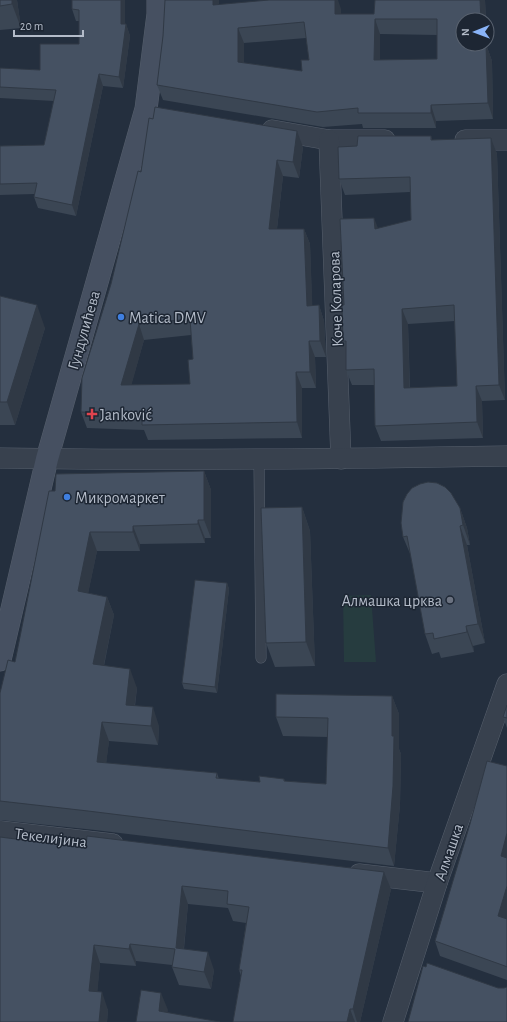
<svg xmlns="http://www.w3.org/2000/svg" width="507" height="1022" font-family="'Alegreya Sans',sans-serif">
	<style>
		.green { fill: #263c3f }
		.lines { fill: none; stroke-linecap: round; stroke-linejoin: round }
		.lane-casing { stroke: #565f6c; stroke-width: 11 }
		.street-casing { stroke: #565f6c; stroke-width: 21 }
		.secondary-casing { stroke: #565f6c; stroke-width: 23 }
		.lane { stroke: #38414e; stroke-width: 10 }
		.street { stroke: #38414e; stroke-width: 20 }
		.secondary { stroke: #465061; stroke-width: 22 }
		.wall { fill: #3b4654; fill-rule: evenodd }
		.shaded-wall { fill: #303945 }
		.building { fill: #455162; stroke: #303945; fill-rule: evenodd }
		.shop-dot { fill: #3f7fe0; stroke: #1d2633; stroke-width: 1.5 }
		.health-dot { fill: #e0444e; stroke: #1d2633; stroke-width: 1.5 }
		.worship-dot { fill: #6b7280; stroke: #1d2633; stroke-width: 1.5 }
		.labels { text-anchor: middle; stroke-width: 3; stroke-linejoin: round; paint-order: stroke }
		.street-label { font-size: 16px; fill: #b4bcc9; stroke: #1d2633 }
		.poi-label { font-size: 16px; fill: #b4bcc9; stroke: #1d2633; text-anchor: start }
	</style>
	<rect width="100%" height="100%" fill="#242f3e"/>
	<polygon class="green" points="371,595 376,662 344,662 343,596"/>
	<g class="lines">
		<g class="lane-casing">
			<polyline id="lane" points="259,459 261,658"/>
		</g>
		<g class="street-casing">
			<g id="street">
				<polyline points="272,130 329,140 385,140"/>
				<polyline points="329,140 341,459"/>
				<polyline points="465,140 507,140"/>
				<path d="M 0,458 C 169,461 338,459 507,456"/>
				<polyline points="0,831 113,844"/>
				<polyline points="359,874 437,883"/>
				<polyline points="393,1022 437,883 507,684"/>
			</g>
		</g>
		<g class="secondary-casing">
			<polyline id="secondary" points="0,660 47,459 146,109 158,14 158,0"/>
		</g>
		<use href="#lane" class="lane"/>
		<use href="#street" class="street"/>
		<use href="#secondary" class="secondary"/>
	</g>
	<g class="wall">
		<polygon points="0,0 17,0 21,28 0,30"/>
		<polygon points="72,0 125,0 125,24 126,24 130,36 123,88 103,86 76,216 38,208 34,197 34,194 0,195 0,146 44,145 54,101 0,98 0,68 40,70 79,44 79,21 76,21 72,9"/>
		<path d="M 375,0 L 485,0 L 486,20 L 463,44 L 486,44 L 487,47 L 492,61 L 493,119 L 436,121 L 436,128 L 363,128 L 362,124 L 323,127 L 163,100 L 157,85 L 163,36 L 219,5 L 341,9 L 341,14 L 374,14 ZM 380,34 L 437,35 L 437,59 L 380,60 ZM 306,38 L 309,60 L 302,71 L 244,63 L 244,43 Z"/>
		<path d="M 431,136 L 432,140 L 491,138 L 497,154 L 505,400 L 482,401 L 483,438 L 381,441 L 375,426 L 374,385 L 352,385 L 346,370 L 346,349 L 343,341 L 344,305 L 378,229 L 411,220 L 410,192 L 345,195 L 339,179 L 357,146 ZM 455,321 L 457,386 L 410,388 L 408,324 Z"/>
		<path d="M 303,147 L 299,178 L 283,176 L 277,229 L 304,229 L 310,244 L 312,305 L 319,305 L 324,321 L 326,357 L 315,357 L 316,388 L 302,388 L 302,438 L 148,440 L 144,430 L 87,428 L 81,412 L 111,284 L 141,172 ZM 191,335 L 193,359 L 190,384 L 131,385 L 144,340 Z"/>
		<polygon points="0,296 45,328 15,425 0,425"/>
		<polygon points="204,471 211,490 211,538 205,538 205,543 140,544 140,551 97,551 88,593 107,597 114,615 104,666 137,688 135,706 159,726 158,745 109,741 106,763 217,773 219,779 260,782 284,779 285,781 326,784 328,737 283,736 276,717 392,696 399,714 399,749 401,754 400,805 394,866 95,830 0,820 0,693 15,662 55,491"/>
		<polygon points="302,507 310,531 315,666 275,667 266,643"/>
		<polygon points="460,508 467,528 470,545 467,545 485,643 473,646 474,652 441,658 439,652 432,654 425,634 411,556 403,537"/>
		<polygon points="227,583 229,589 217,693 184,689 182,683"/>
		<polygon points="507,705 507,728 503,717"/>
		<polygon points="507,766 507,980 440,956 435,941"/>
		<polygon points="0,837 391,889 360,1022 233,1022 241,976 239,970 246,923 233,921 228,908 188,904 184,949 214,970 211,989 179,985 172,967 172,965 136,961 136,966 100,963 97,992 108,1010 107,1022 0,1022"/>
	</g>
	<g class="shaded-wall">
		<polygon points="12,0 17,0 21,28 12,4"/>
		<polygon points="121,0 125,0 125,32 126,24 130,36 123,88 119,77"/>
		<polygon points="213,0 219,0 219,21 213,5"/>
		<polygon points="335,0 338,0 341,9 341,30 335,14"/>
		<polygon points="480,0 485,0 486,20 481,20"/>
		<polygon points="375,19 380,34 380,75 374,60"/>
		<polygon points="238,28 244,43 244,78 238,62"/>
		<polygon points="481,44 486,44 487,47 492,61 493,119 488,103"/>
		<polygon points="99,74 103,86 76,216 72,205"/>
		<polygon points="431,105 436,121 436,128 431,113"/>
		<polygon points="297,131 303,147 299,178 293,162"/>
		<polygon points="491,138 497,154 505,400 499,385"/>
		<polygon points="277,160 283,176 275,245 269,229"/>
		<polygon points="374,218 380,233 375,229"/>
		<polygon points="304,229 310,244 313,322 307,306"/>
		<polygon points="37,305 45,328 15,425 7,402"/>
		<polygon points="319,305 324,321 326,357 320,341"/>
		<polygon points="402,309 408,324 410,404 404,388"/>
		<polygon points="139,324 144,340 127,401 121,385"/>
		<polygon points="309,341 315,357 316,388 310,372"/>
		<polygon points="296,372 302,388 302,438 297,422"/>
		<polygon points="476,386 482,401 483,438 477,422"/>
		<polygon points="204,471 211,490 211,538 204,520"/>
		<polygon points="302,507 310,531 315,666 306,642"/>
		<polygon points="460,508 467,528 470,545 463,525"/>
		<polygon points="198,520 205,538 205,543 198,524"/>
		<polygon points="133,526 140,544 140,551 133,532"/>
		<polygon points="460,526 467,545 485,643 478,624"/>
		<polygon points="90,532 97,551 85,609 78,591"/>
		<polygon points="227,583 229,589 217,693 215,687"/>
		<polygon points="107,597 114,615 100,683 93,664"/>
		<polygon points="466,626 473,646 474,652 467,632"/>
		<polygon points="130,669 137,688 132,723 126,705"/>
		<polygon points="392,696 399,714 399,749 401,754 400,805 394,866 388,848 392,736"/>
		<polygon points="153,707 159,726 158,745 151,726"/>
		<polygon points="102,722 109,741 104,781 97,762"/>
		<polygon points="507,833 507,870 501,856"/>
		<polygon points="384,872 391,889 360,1022 357,1022 353,1009"/>
		<polygon points="182,886 188,904 182,965 176,948"/>
		<polygon points="507,886 507,919 498,916"/>
		<polygon points="130,944 136,961 136,966 129,949"/>
		<polygon points="94,945 100,963 96,1009 89,991"/>
		<polygon points="208,952 214,970 211,989 204,972"/>
		<polygon points="102,992 108,1010 107,1022 99,1022"/>
		<polygon points="161,993 168,1010 166,1022 159,1011"/>
		<polygon points="350,1009 355,1022 347,1022"/>
	</g>
	<g class="building">
		<polygon points="0,0 12,0 12,4 0,6"/>
		<polygon points="72,0 121,0 121,24 126,24 119,77 99,74 72,205 34,197 37,183 0,184 0,146 44,145 56,90 0,87 0,68 40,70 40,44 79,44 79,10 72,9"/>
		<path d="M 165,0 L 213,0 L 213,5 L 269,0 L 335,0 L 335,14 L 374,14 L 375,0 L 480,0 L 481,20 L 463,20 L 463,44 L 481,44 L 481,46 L 486,46 L 488,103 L 431,105 L 431,113 L 358,113 L 358,108 L 317,112 L 157,85 L 163,36 ZM 375,19 L 437,19 L 437,59 L 374,60 ZM 304,22 L 309,60 L 301,60 L 302,71 L 238,62 L 238,28 Z"/>
		<path d="M 155,107 L 297,131 L 293,162 L 277,160 L 269,229 L 304,229 L 307,306 L 319,305 L 320,341 L 309,341 L 310,372 L 296,372 L 297,422 L 142,425 L 142,414 L 81,412 L 82,378 L 111,284 L 138,171 L 141,172 L 149,118 L 153,119 ZM 190,319 L 193,359 L 188,360 L 190,384 L 121,385 L 139,324 Z"/>
		<path d="M 358,136 L 431,136 L 431,140 L 491,138 L 499,385 L 476,386 L 477,422 L 375,426 L 374,369 L 346,370 L 346,341 L 343,341 L 342,305 L 344,305 L 340,219 L 374,218 L 375,229 L 411,220 L 410,177 L 339,179 L 338,147 L 357,146 ZM 454,305 L 457,386 L 404,388 L 402,309 Z"/>
		<polygon points="0,296 37,305 7,402 0,402"/>
		<polygon points="204,471 204,520 198,520 198,524 133,526 133,532 90,532 78,591 107,597 93,664 130,669 126,705 153,707 151,726 102,722 97,762 217,773 216,778 260,782 259,776 284,779 284,781 326,784 328,718 276,717 276,694 392,696 392,736 394,736 393,786 388,848 88,811 0,801 0,693 8,660 15,662 49,491 55,491 56,474"/>
		<polygon points="428,482 437,483 445,487 451,493 460,508 463,525 460,526 478,624 466,626 467,632 434,639 433,633 425,634 407,536 403,537 401,523 403,502 407,494 412,488 420,484"/>
		<polygon points="302,507 306,642 266,643 261,508"/>
		<polygon points="195,580 227,583 215,687 182,683"/>
		<polygon points="507,705 507,718 503,717"/>
		<polygon points="487,761 507,766 507,833 501,856 507,858 507,886 498,916 507,919 507,967 505,966 435,941 470,824"/>
		<polygon points="87,836 384,872 353,1009 350,1009 347,1022 233,1022 242,970 239,970 249,907 227,904 228,891 182,886 176,948 208,952 204,972 172,967 175,949 130,944 129,949 94,945 89,991 102,992 99,1022 0,1022 0,837 86,848"/>
		<polygon points="427,963 498,988 504,988 507,987 507,1022 408,1022 423,966 426,967"/>
		<polygon points="141,990 161,993 159,1011 220,1022 136,1022"/>
	</g>
	<g class="shop-dot">
		<circle cx="121" cy="317" r="4"/>
		<circle cx="67" cy="497" r="4"/>
	</g>
	<path class="health-dot" d="M90 408h4v4h4v4h-4v4h-4v-4h-4v-4h4z"/>
	<circle class="worship-dot" cx="450" cy="600" r="4"/>
	<g class="labels">
		<g class="street-label">
			<text transform="translate(335 299) rotate(-92)" y="6">Коче Коларова</text>
			<text transform="translate(83 330) rotate(-74)" y="6">Гундулићева</text>
			<text transform="translate(51 837) rotate(7)" y="6">Текелијина</text>
			<text transform="translate(448 852) rotate(-71)" y="6">Алмашка</text>
		</g>
		<g class="poi-label">
			<text x="129" y="323">Matica DMV</text>
			<text x="100" y="420">Janković</text>
			<text x="75" y="503">Микромаркет</text>
			<text x="442" y="606" text-anchor="end">Алмашка црква</text>
		</g>
	</g>
	<g transform="translate(475 32) rotate(269)"><circle r="19" fill="#1d2633" stroke="#59626f"/>
	<path d="M0-3L7 15L0 10L-7 15Z" fill="#8ab4f8"/>
	<text y="-6" font-size="11" font-weight="bold" text-anchor="middle" fill="#b4bcc9">N</text>
	</g>
	<path d="M14 30v6h69v-6" fill="none" stroke="#b4bcc9" stroke-width="2"/>
	<text x="20" y="30" font-size="12" fill="#b4bcc9" stroke="#1d2633" stroke-width="3" paint-order="stroke">20 m</text>
</svg>
